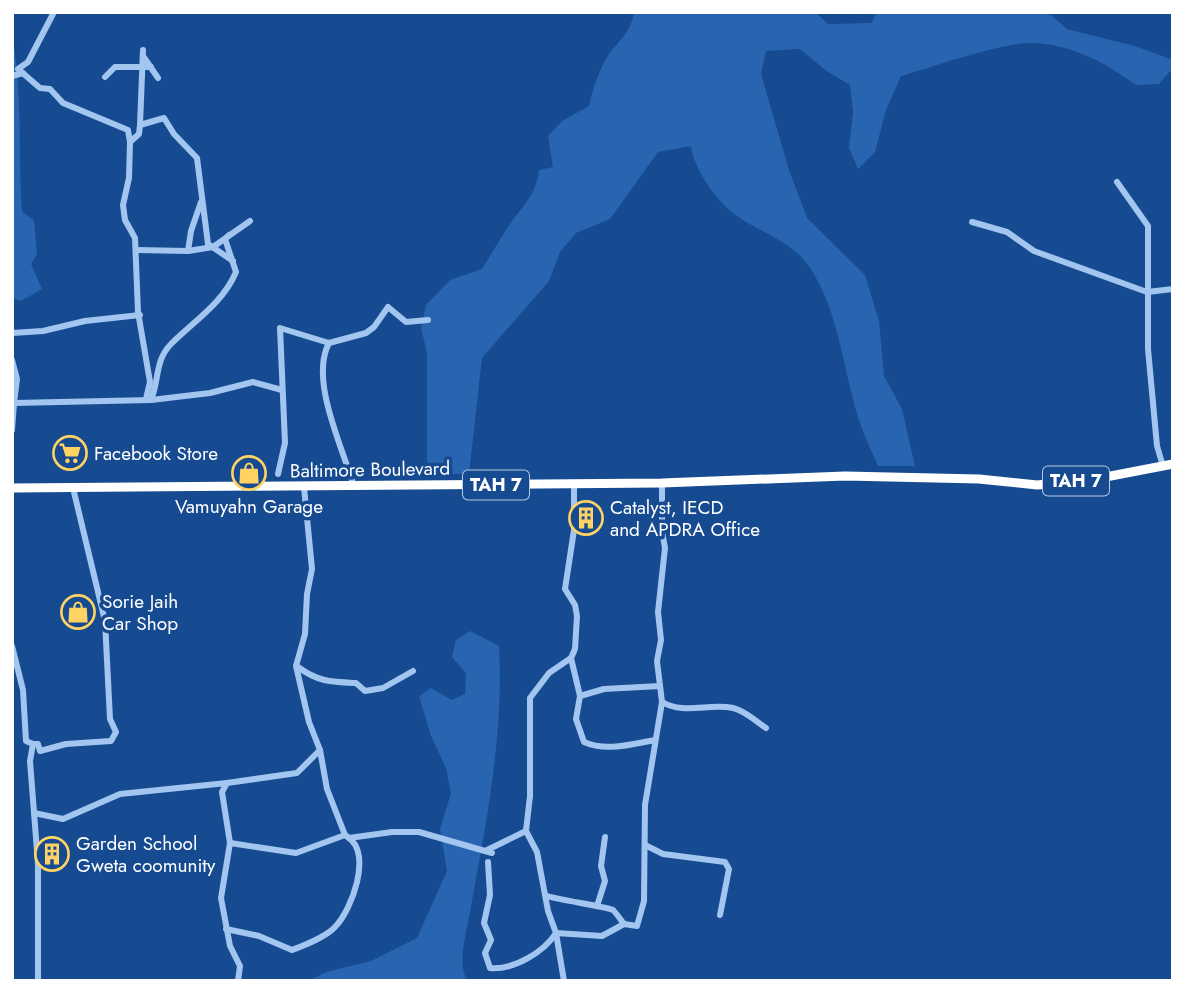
<svg xmlns="http://www.w3.org/2000/svg" width="1185" height="993" font-family="Jost,sans-serif">
	<style>
		.green { fill: #2864b0 }
		.lines { fill: none; stroke-linecap: round; stroke-linejoin: round }
		.minor { stroke: #a3c6f0; stroke-width: 6 }
		.highway { stroke: #fff; stroke-width: 9 }
		.labels { text-anchor: middle; stroke-width: 7; stroke-linejoin: round; paint-order: stroke }
		.shield { fill: #164b91; stroke: #b9c9de; stroke-width: 2 }
		.shield-label { font-size: 18px; font-weight: bold; fill: #fff }
		.poi-label { font-size: 19px; fill: #fff; stroke: #164b91; text-anchor: start }
		.street-label { font-size: 19px; fill: #fff; stroke: #164b91 }
	</style>
	<rect width="100%" height="100%" fill="#164b91"/>
	<g class="green">
		<path d="M 634,12 L 815,12 L 828,24 L 871,23 L 877,12 L 1033,12 L 1051,15 L 1067,29 L 1138,47 L 1173,60 L 1173,68 L 1159,84 L 1136,85 C 1106,63 1071,44 1033,43 C 1003,42 933,67 901,76 L 886,110 L 875,152 L 858,169 L 849,148 L 853,112 L 850,85 L 825,70 L 800,49 L 766,51 L 761,74 L 789,170 L 807,218 L 865,275 L 879,321 L 884,376 L 902,409 L 915,466 L 878,466 C 871,450 863,433 858,417 C 843,369 837,300 804,260 C 787,240 758,231 737,216 C 717,202 694,170 691,146 L 658,152 L 610,219 L 576,233 L 560,252 L 549,281 L 482,358 L 469,474 L 427,474 L 427,353 L 421,328 L 426,305 L 450,280 L 482,269 C 491,255 499,240 508,227 C 522,206 536,196 539,170 L 553,167 L 548,136 L 562,121 L 589,106 C 593,88 599,70 609,54 C 620,39 631,32 634,12 Z"/>
		<path d="M 12,36 C 23,93 18,153 22,212 L 34,220 L 37,254 L 31,264 L 42,289 L 21,301 L 12,298 Z"/>
		<path d="M 470,631 L 499,646 C 504,736 486,824 470,912 C 467,931 456,965 468,981 L 309,981 L 326,972 L 371,961 L 417,938 L 447,871 L 440,829 L 451,793 L 446,768 L 431,736 L 419,696 L 431,688 L 452,700 L 465,694 L 466,673 L 452,657 L 456,640 Z"/>
	</g>
	<g class="lines">
		<g class="minor">
			<polyline points="54,12 28,62 18,69 40,88 50,89 63,103 128,130 130,142 139,134 140,125 164,118 174,134 197,158 208,244 233,261"/>
			<polyline points="143,56 158,78"/>
			<polyline points="12,76 23,73"/>
			<polyline points="105,77 115,67 151,67"/>
			<polyline points="140,125 143,50"/>
			<polyline points="130,142 129,178 123,205 125,220 135,238 138,312 150,382 146,399"/>
			<polyline points="1117,182 1148,226 1148,349 1157,446 1163,466"/>
			<polyline points="972,222 1007,232 1034,251 1147,292 1173,289"/>
			<polyline points="136,250 188,251 213,247 250,221"/>
			<polyline points="188,251 191,231 201,202"/>
			<polyline points="12,333 43,331 85,321 140,315"/>
			<path d="M 329,343 C 309,380 343,448 354,487"/>
			<polyline points="12,360 17,379 14,403"/>
			<polyline points="151,400 210,393 253,382 282,390"/>
			<path d="M 12,430 L 14,403 L 151,400 C 159,381 155,360 171,344 C 194,321 223,303 236,272 L 225,239 L 229,235"/>
			<polyline points="278,474 285,443 280,328 329,343 366,333 374,327 388,307 406,322 428,320"/>
			<polyline points="304,487 312,569 307,594 305,634 296,666 309,722 320,750 327,789 345,835 349,838 392,832 419,832 492,853"/>
			<polyline points="12,646 23,690 26,741 33,744"/>
			<path d="M 571,658 L 580,696 L 576,719 L 584,742 C 606,752 632,744 655,740"/>
			<path d="M 298,667 C 318,682 332,682 356,683 L 365,691 L 383,688 L 413,671"/>
			<polyline points="580,696 604,689 660,686"/>
			<path d="M 662,702 C 684,715 709,703 733,708 C 746,711 755,721 766,728"/>
			<polyline points="34,813 63,819 120,794 227,783"/>
			<polyline points="230,843 296,853 345,835"/>
			<polyline points="645,845 663,854 725,862 729,869 720,915"/>
			<polyline points="485,851 526,831"/>
			<path d="M 488,862 L 490,895 L 484,923 L 491,940 L 485,953 L 490,968 C 514,970 544,952 556,933 L 548,911 L 537,852 L 526,831 L 530,796 L 530,698 L 549,673 L 571,658 L 575,649 L 577,616 L 575,605 L 565,589 L 574,530 L 574,484"/>
			<path d="M 547,896 C 559,900 609,907 613,910 C 617,914 621,920 624,924"/>
			<polyline points="597,906 605,881 601,866 605,837"/>
			<path d="M 226,929 L 259,936 L 292,950 C 305,945 326,937 335,927 C 352,910 372,854 349,838"/>
			<polyline points="38,981 38,864 30,761 33,744 38,744 40,751 66,744 111,741 116,732 110,719 105,621 73,488"/>
			<polyline points="238,981 240,966 230,946 221,898 230,843 222,792 227,783 297,773 320,750"/>
			<polyline points="564,981 556,933 602,936 624,924 637,926 644,901 645,805 662,702 657,661 661,640 658,612 665,548 662,531 662,483"/>
		</g>
		<polyline class="highway" points="12,488 662,483 845,476 979,479 1037,485 1090,480 1173,464"/>
	</g>
	<defs>
		<g id="supermarket-ring" transform="scale(1.75)"><circle r="9.5" fill="#164b91" stroke="#ffd363" stroke-width="1.5"/><path d="M-6-5.5h2.5l.6 2H6L4.5 2H-2.5L-4.4-4H-6ZM-1.5 3.2a1.3 1.3 0 1 0 .1 0ZM3 3.2a1.3 1.3 0 1 0 .1 0Z" fill="#ffd363"/></g>
		<g id="shop-ring" transform="scale(1.75)"><circle r="9.5" fill="#164b91" stroke="#ffd363" stroke-width="1.5"/><path d="M-5-2.5h2.3a2.7 3.5 0 0 1 5.4 0H5L5.5 6h-11ZM-1.5-2.5h3a1.5 2.3 0 0 0-3 0Z" fill="#ffd363"/></g>
		<g id="building-ring" transform="scale(1.75)"><circle r="9.5" fill="#164b91" stroke="#ffd363" stroke-width="1.5"/><path d="M-4-6H4V6H1V3H-1V6H-4ZM-2.5-4.3h1.7v1.8h-1.7ZM.8-4.3h1.7v1.8H.8ZM-2.5-1h1.7V.8h-1.7ZM.8-1h1.7V.8H.8Z" fill="#ffd363"/></g>
	</defs>
	<g fill-rule="evenodd">
		<use href="#supermarket-ring" x="70" y="453"/>
		<use href="#shop-ring" x="249" y="473"/>
		<use href="#building-ring" x="586" y="518"/>
		<use href="#shop-ring" x="78" y="612"/>
		<use href="#building-ring" x="52" y="854"/>
	</g>
	<g class="labels">
		<g class="shield">
			<rect x="1043" y="466.5" width="66" height="29" rx="5"/>
			<rect x="463" y="470.5" width="66" height="29" rx="5"/>
		</g>
		<g class="shield-label">
			<text x="1076" y="487">TAH 7</text>
			<text x="496" y="491">TAH 7</text>
		</g>
		<g class="poi-label">
			<text x="94" y="460">Facebook Store</text>
			<text x="249" y="513" text-anchor="middle">Vamuyahn Garage</text>
			<text x="610" y="514">Catalyst, IECD<tspan x="610" dy="22">and APDRA Office</tspan></text>
			<text x="102" y="608">Sorie Jaih<tspan x="102" dy="22">Car Shop</tspan></text>
			<text x="76" y="850">Garden School<tspan x="76" dy="22">Gweta coomunity</tspan></text>
		</g>
		<g class="street-label">
			<text transform="translate(370 469) rotate(-1)" y="7">Baltimore Boulevard</text>
		</g>
	</g>
	<rect width="1185" height="993" fill="none" stroke="#ffffff" stroke-width="28"/>
</svg>
